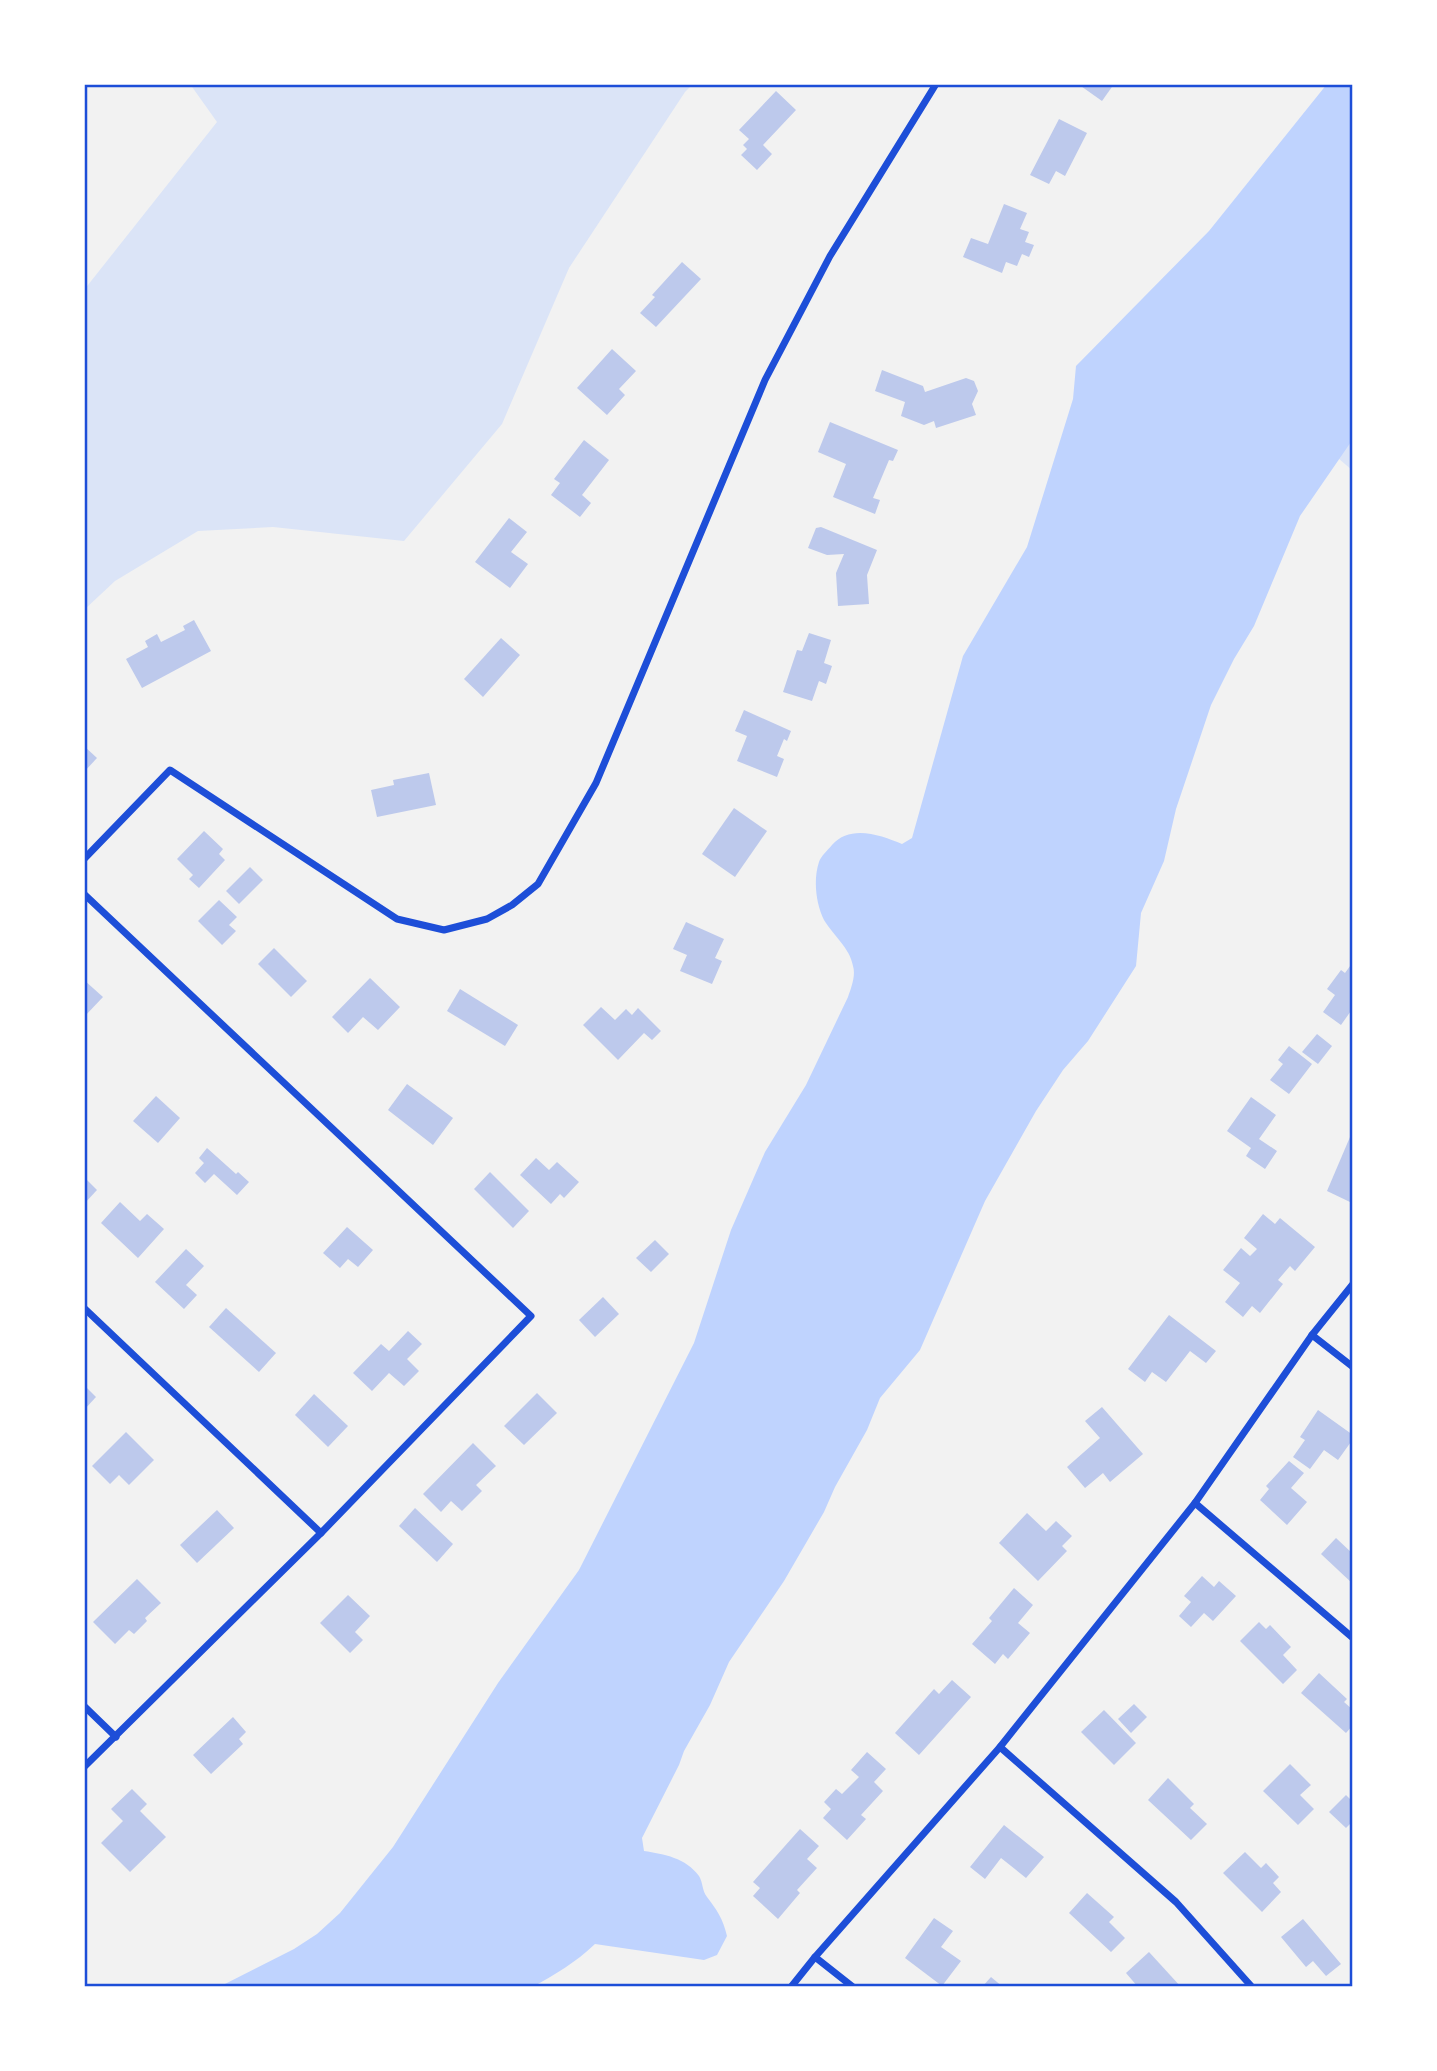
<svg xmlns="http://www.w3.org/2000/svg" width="1437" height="2071" font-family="Arial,sans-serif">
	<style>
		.green { fill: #dbe4f7 }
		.water { fill: #bfd3fe }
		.building { fill: #bdc9ec }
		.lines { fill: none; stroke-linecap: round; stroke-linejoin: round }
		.minor { stroke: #1d4ed8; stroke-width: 7 }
		.neatline { fill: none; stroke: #1d4ed8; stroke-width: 2.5 }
	</style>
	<rect width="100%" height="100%" fill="#f2f2f2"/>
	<g class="green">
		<polygon points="190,84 693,84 685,92 569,268 502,424 404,541 273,527 198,531 115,581 84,610 84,290 217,122"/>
		<polygon points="1353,439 1353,471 1338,458"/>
	</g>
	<path class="water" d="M 1327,84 L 1353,84 L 1353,439 L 1300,516 L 1254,626 L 1234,659 L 1211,705 L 1176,809 L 1164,861 L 1141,913 L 1136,966 L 1088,1041 L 1063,1070 L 1036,1111 L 985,1201 L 920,1350 L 880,1398 L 867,1430 L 835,1487 L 824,1512 L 784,1581 L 729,1662 L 710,1705 L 684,1751 L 679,1765 L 642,1838 L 644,1851 C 664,1854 686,1858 699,1876 C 703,1882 702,1891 707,1897 C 717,1910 723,1919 727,1936 L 717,1955 L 704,1960 L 595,1944 C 576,1962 555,1975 532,1987 L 219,1987 L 294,1949 L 317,1934 L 340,1913 L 393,1847 L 498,1683 L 579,1570 L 694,1343 L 731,1230 L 765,1152 L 806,1085 L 848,997 C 851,988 856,976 853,966 C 850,948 833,935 824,920 C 816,904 813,880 819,862 C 821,856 827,851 832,845 C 850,824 881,835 902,844 L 912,838 L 963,656 L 1027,547 L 1073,399 L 1076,366 L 1209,231 Z"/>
	<g class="building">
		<polygon points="1078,84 1114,84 1102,101"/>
		<polygon points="776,91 796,110 763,145 772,154 757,170 741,155 747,149 743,145 749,139 739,130"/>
		<polygon points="1059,119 1087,133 1065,176 1056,171 1049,184 1030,175"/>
		<polygon points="1004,204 1027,213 1020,229 1029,232 1025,242 1034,245 1029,257 1022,254 1017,266 1006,262 1002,273 963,257 971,238 988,244"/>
		<polygon points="682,262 701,279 656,327 640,313 655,297 652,295"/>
		<polygon points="612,349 636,371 619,389 625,395 607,415 577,388"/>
		<polygon points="882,370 923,386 925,392 966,378 974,381 978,391 972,404 976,415 936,428 934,421 924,425 901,416 905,402 875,391"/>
		<polygon points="830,422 898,450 893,461 889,460 873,498 880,500 875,514 833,497 846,464 818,452"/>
		<polygon points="584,440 609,460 582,495 591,503 580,517 551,495 560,483 554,479"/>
		<polygon points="509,518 527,532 511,552 528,564 510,588 475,562"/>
		<polygon points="821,527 877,550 867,575 869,604 838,606 836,573 844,554 827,555 808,548 816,528"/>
		<polygon points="194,620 211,651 142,688 126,659 148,647 145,641 157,634 161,642 185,630 183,626"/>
		<polygon points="809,633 831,640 824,663 832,666 826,684 819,681 812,701 783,692 797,650 802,651"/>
		<polygon points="501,638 520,655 483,697 464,679"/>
		<polygon points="744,710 791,731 787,741 784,739 777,756 784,759 777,777 737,761 747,736 735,731"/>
		<polygon points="84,746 97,758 84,772"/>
		<polygon points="429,773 436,805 377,817 371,790 394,785 393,780"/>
		<polygon points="734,808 767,831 735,877 702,854"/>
		<polygon points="204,831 223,849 219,854 225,860 199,888 189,879 193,875 177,859"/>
		<polygon points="250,867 263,880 239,904 226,891"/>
		<polygon points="219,900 237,917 229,925 236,931 222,945 198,921"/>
		<polygon points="686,922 724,939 715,958 722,961 712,984 680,971 687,955 673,949"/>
		<polygon points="274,948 307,981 291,997 258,964"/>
		<polygon points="1353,962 1353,1008 1341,1025 1323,1012 1335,995 1327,989 1341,970 1345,973"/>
		<polygon points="370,978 400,1007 378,1030 363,1017 348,1033 332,1017"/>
		<polygon points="84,980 103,997 84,1017"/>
		<polygon points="460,989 518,1025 505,1046 447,1011"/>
		<polygon points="601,1007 615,1020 626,1009 632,1015 638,1008 661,1031 652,1040 644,1033 618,1060 583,1025"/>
		<polygon points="1317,1034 1332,1046 1318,1064 1302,1052"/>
		<polygon points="1289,1046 1312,1064 1289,1094 1270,1080 1283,1064 1278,1060"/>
		<polygon points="407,1084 453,1118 433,1145 388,1110"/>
		<polygon points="156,1096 180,1118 158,1143 133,1121"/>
		<polygon points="1251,1097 1276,1115 1259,1139 1277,1151 1265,1169 1246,1156 1251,1148 1227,1131"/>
		<polygon points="1350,1137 1353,1138 1353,1195 1350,1202 1327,1191"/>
		<polygon points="207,1148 236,1174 238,1172 249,1182 237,1195 214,1174 205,1183 195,1173 204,1163 199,1158"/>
		<polygon points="536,1158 549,1170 557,1162 579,1182 564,1198 560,1194 551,1204 520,1175"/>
		<polygon points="490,1172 529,1211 513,1228 474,1189"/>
		<polygon points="84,1177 97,1190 84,1204"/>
		<polygon points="120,1202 140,1221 147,1214 164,1229 138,1258 101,1223"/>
		<polygon points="1263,1214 1275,1224 1280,1218 1315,1247 1295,1271 1290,1266 1278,1280 1283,1284 1260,1313 1252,1306 1243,1317 1225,1302 1240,1283 1223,1270 1241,1248 1250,1256 1257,1249 1244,1238"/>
		<polygon points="347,1227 373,1250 358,1267 348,1259 340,1268 323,1253"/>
		<polygon points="655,1240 669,1254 651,1272 636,1258"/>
		<polygon points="186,1249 204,1266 186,1285 197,1295 184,1309 155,1282"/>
		<polygon points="603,1297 619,1314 595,1337 579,1320"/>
		<polygon points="226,1308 276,1353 259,1372 209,1327"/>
		<polygon points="1169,1315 1216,1351 1206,1363 1190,1351 1166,1382 1152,1372 1145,1382 1128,1369"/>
		<polygon points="408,1331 422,1344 407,1359 419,1371 404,1386 389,1373 372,1391 353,1373 381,1344 389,1351"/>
		<polygon points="84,1385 96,1397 84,1410"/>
		<polygon points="537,1393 557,1413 524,1445 504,1426"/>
		<polygon points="314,1394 348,1426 328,1447 295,1415"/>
		<polygon points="1102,1407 1143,1454 1110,1482 1103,1473 1085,1488 1067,1467 1100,1438 1085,1421"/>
		<polygon points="1318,1410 1353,1435 1353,1439 1338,1460 1324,1450 1310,1469 1293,1457 1305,1440 1300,1437"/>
		<polygon points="126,1432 154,1460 129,1485 119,1475 110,1484 92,1466"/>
		<polygon points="473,1443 496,1466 476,1485 482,1491 462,1511 451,1501 441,1512 423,1494"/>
		<polygon points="1289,1461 1304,1473 1291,1488 1307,1502 1287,1525 1260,1500 1269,1489 1266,1486"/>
		<polygon points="415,1508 453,1544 437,1562 399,1526"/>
		<polygon points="217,1510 234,1528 197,1563 180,1545"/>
		<polygon points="1027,1513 1046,1531 1056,1521 1072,1536 1062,1546 1067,1551 1038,1581 999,1543"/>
		<polygon points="1336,1538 1353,1554 1353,1584 1321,1554"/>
		<polygon points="1202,1576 1214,1587 1219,1581 1236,1596 1213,1621 1204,1613 1191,1627 1179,1616 1191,1602 1184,1596"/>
		<polygon points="137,1579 161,1603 145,1618 147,1621 134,1634 129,1630 115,1644 93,1622"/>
		<polygon points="1014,1588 1033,1605 1018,1623 1030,1633 1008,1659 1003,1654 995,1664 972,1644 992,1621 989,1618"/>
		<polygon points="348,1595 370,1616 355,1632 363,1640 350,1653 320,1623"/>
		<polygon points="1259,1622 1266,1629 1270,1625 1291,1647 1283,1655 1297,1670 1283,1684 1240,1641"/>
		<polygon points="1319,1673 1347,1699 1344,1702 1353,1710 1353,1725 1346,1733 1301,1693"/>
		<polygon points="952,1680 971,1697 919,1755 895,1733 934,1689 939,1694"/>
		<polygon points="1134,1704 1147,1717 1131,1733 1118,1719"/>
		<polygon points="1104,1710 1136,1743 1114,1765 1081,1732"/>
		<polygon points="233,1717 246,1732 239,1739 243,1744 211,1774 193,1755"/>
		<polygon points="867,1752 886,1769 874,1782 883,1791 861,1815 866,1819 847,1840 823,1818 831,1809 824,1802 836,1789 842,1794 859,1777 851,1770"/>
		<polygon points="1290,1764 1311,1785 1300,1795 1314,1809 1298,1825 1263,1791"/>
		<polygon points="1168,1778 1194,1804 1190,1808 1207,1824 1191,1840 1148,1800"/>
		<polygon points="132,1789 147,1804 140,1811 166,1837 130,1872 101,1843 123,1821 111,1809"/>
		<polygon points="1346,1795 1353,1802 1353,1821 1346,1828 1329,1812"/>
		<polygon points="1004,1825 1044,1857 1026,1878 1001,1858 985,1879 970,1867"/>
		<polygon points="800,1829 819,1846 807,1859 817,1868 797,1890 800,1893 778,1919 753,1896 760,1888 753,1882"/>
		<polygon points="1245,1852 1261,1868 1266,1863 1279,1877 1273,1883 1281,1892 1262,1912 1223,1873"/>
		<polygon points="1087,1893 1114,1917 1109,1922 1125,1938 1111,1952 1069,1913"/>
		<polygon points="934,1918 953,1931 941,1947 961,1961 942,1986 905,1958"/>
		<polygon points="1303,1919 1341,1964 1326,1976 1313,1961 1306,1967 1281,1937"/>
		<polygon points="1149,1952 1181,1987 1138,1987 1126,1973"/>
		<polygon points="991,1977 1003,1987 982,1987"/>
	</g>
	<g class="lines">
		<g class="minor">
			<polyline points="84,859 170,770 397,919 444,930 487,919 512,905 538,884 596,783 765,380 830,256 936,84"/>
			<polyline points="84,894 531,1316 321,1533 84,1767"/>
			<polyline points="84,1308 321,1533"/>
			<polyline points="1312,1335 1353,1367"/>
			<polyline points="1195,1503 1353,1638"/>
			<polyline points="84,1706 116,1737"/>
			<polyline points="1000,1747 1176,1902 1252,1987"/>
			<polyline points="815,1957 853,1987"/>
			<polyline points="791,1987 815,1957 1000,1747 1195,1503 1312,1335 1353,1284"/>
		</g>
	</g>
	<rect width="1437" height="2071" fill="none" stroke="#ffffff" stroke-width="172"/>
	<rect x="86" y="86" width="1265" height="1899" class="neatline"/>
</svg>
